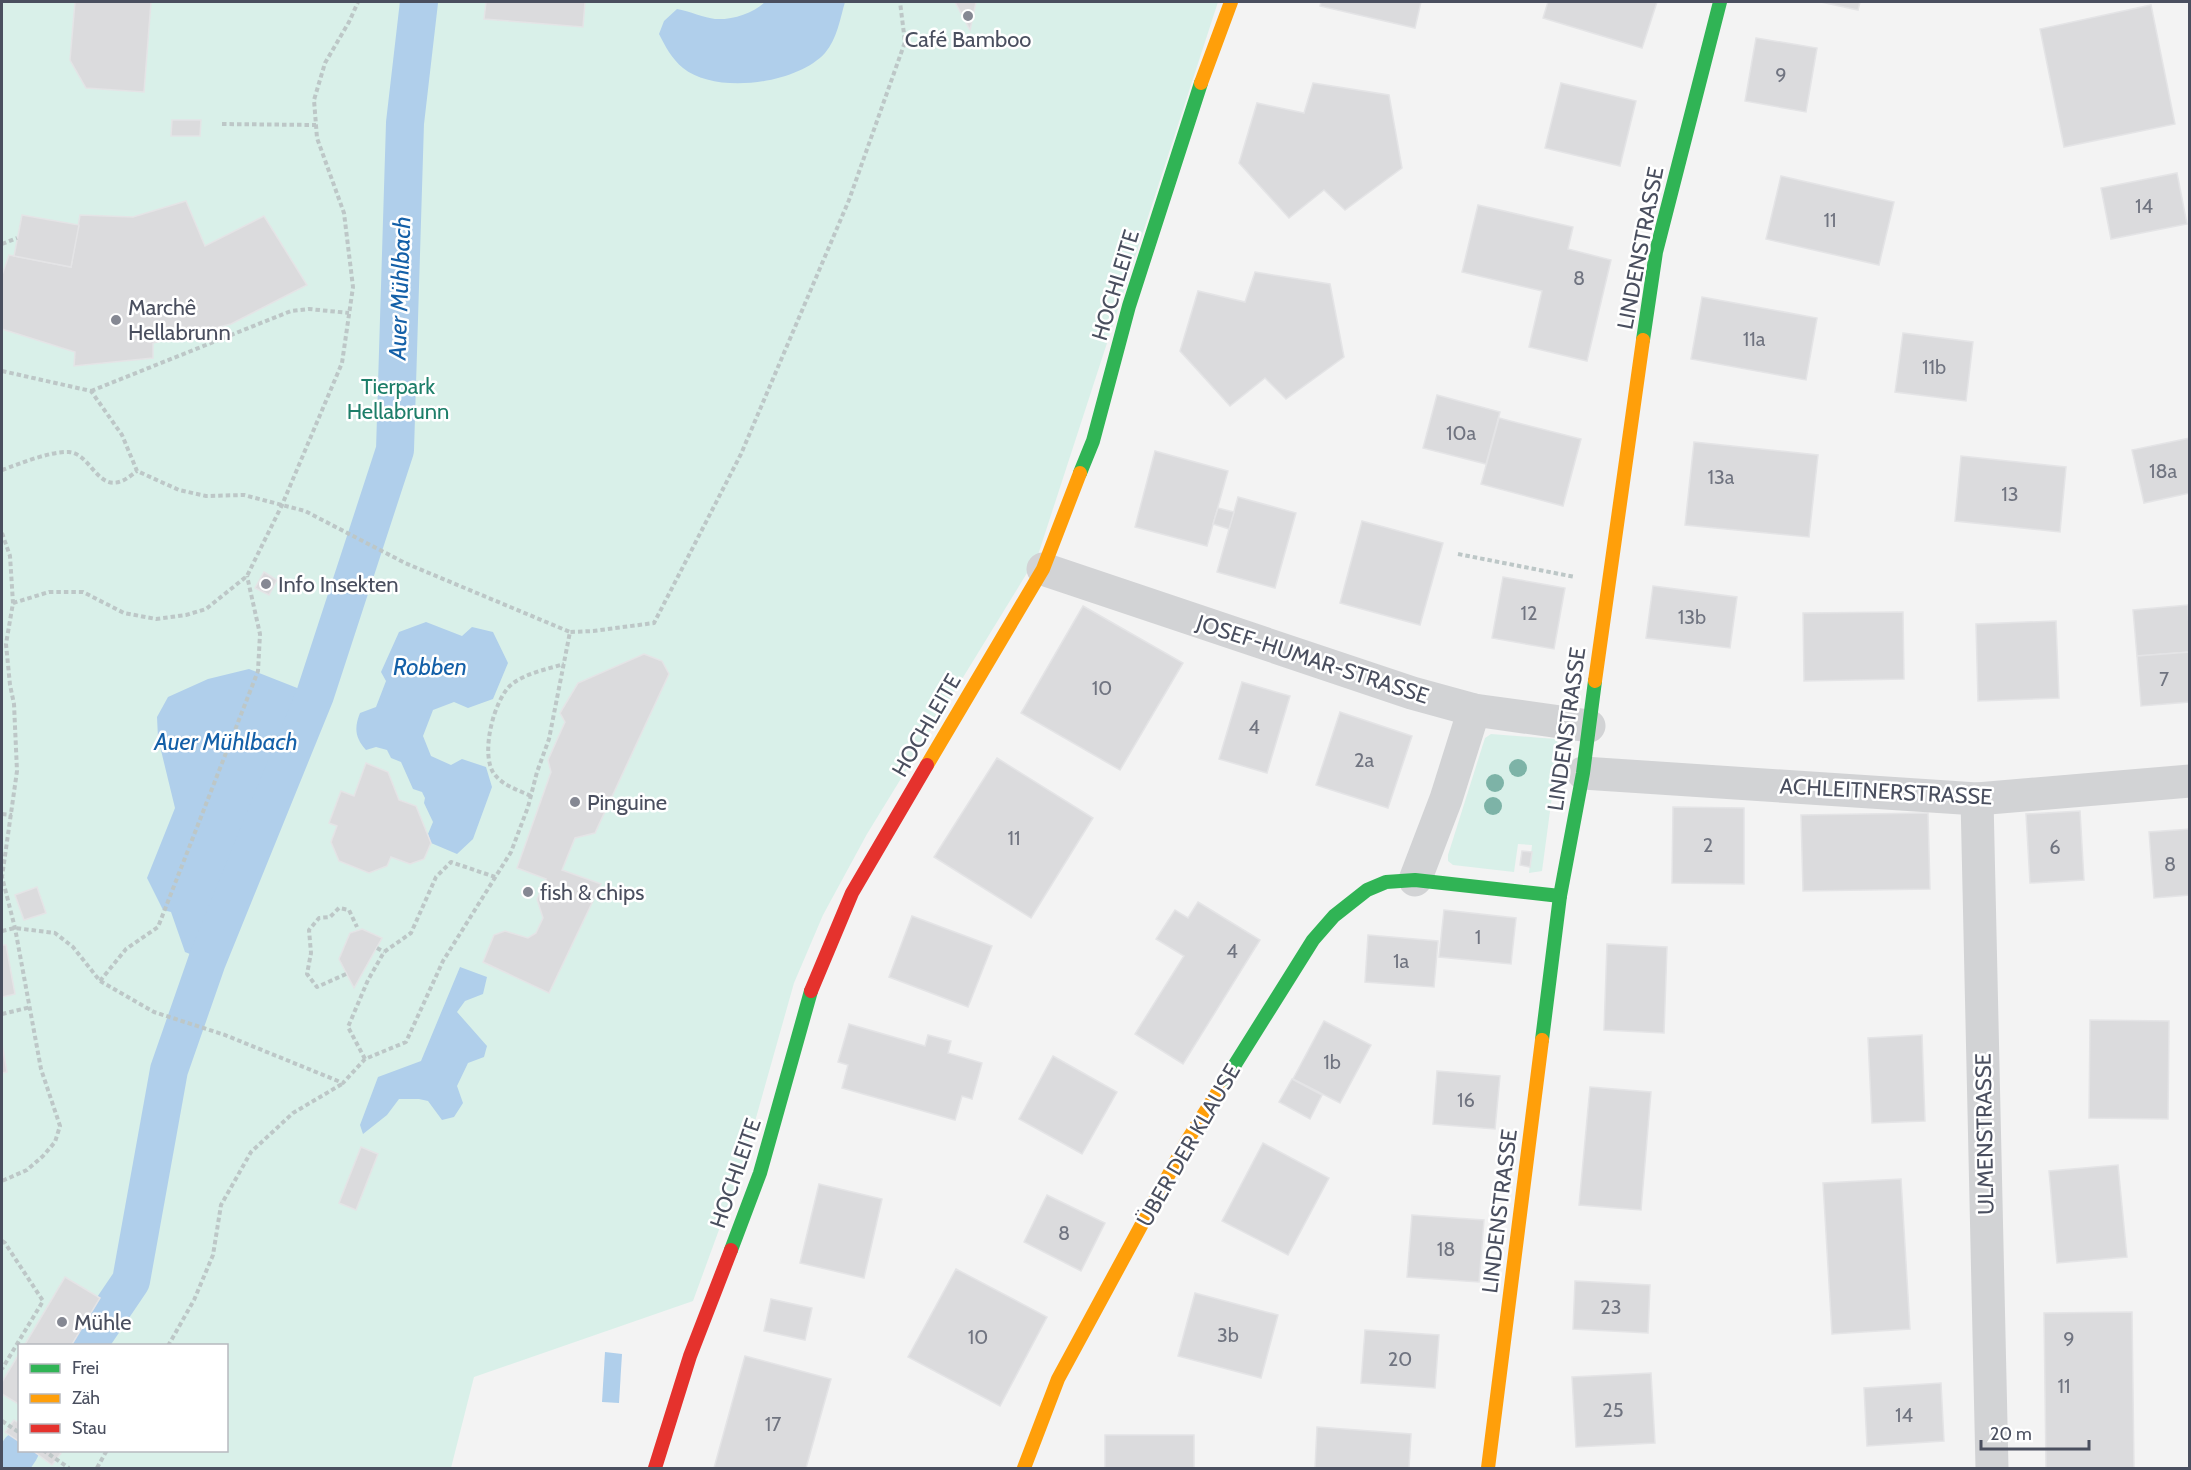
<svg xmlns="http://www.w3.org/2000/svg" width="2191" height="1470" font-family="Cabin,sans-serif">
	<style>
		.green { fill: #d9f0e9; fill-rule: evenodd }
		.water { fill: #b0cfeb }
		.lines { fill: none; stroke-linecap: round; stroke-linejoin: round }
		.canal { stroke: #b0cfeb; stroke-width: 38 }
		.building { fill: #dbdbdd; stroke: #e4e4e6; stroke-width: 1.5 }
		.path { stroke: #bdc7c7; stroke-width: 4; stroke-dasharray: 4.5 3; stroke-linecap: butt }
		.street { stroke: #d2d3d5; stroke-width: 33 }
		.fast { stroke: #30b455; stroke-width: 14 }
		.slow { stroke: #ff9f0a; stroke-width: 14 }
		.jam { stroke: #e5322d; stroke-width: 14 }
		.tree { fill: #7db3a7 }
		.poi-dot { fill: #858893; stroke: #fff; stroke-width: 2 }
		.labels { text-anchor: middle; stroke-width: 5; stroke-linejoin: round; paint-order: stroke }
		.number-label { font-size: 20px; fill: #707480 }
		.poi-label { font-size: 22px; fill: #4a4f5f; stroke: #fff; text-anchor: start }
		.street-label { font-size: 22px; fill: #4a4f5f; stroke: #fff }
		.park-label { font-size: 22px; fill: #1d7e69; stroke: #fff }
		.water-label { font-size: 24px; font-style: italic; fill: #1460a8; stroke: #fff }
	</style>
	<rect width="100%" height="100%" fill="#f3f3f3"/>
	<g class="green">
		<path d="M 2,2 L 1218,2 L 1038,555 L 867,834 L 823,915 L 794,983 L 743,1164 L 693,1301 L 474,1377 L 451,1468 L 2,1468 ZM 20,1346 L 226,1346 L 226,1450 L 20,1450 Z"/>
		<polygon points="1491,734 1555,739 1559,744 1542,871 1529,873 1532,845 1518,844 1514,872 1453,865 1448,861 1448,855 1485,738"/>
	</g>
	<g class="water">
		<path d="M 765,2 L 845,2 C 840,19 837,39 825,53 C 797,84 716,95 683,68 C 672,59 665,46 659,34 L 664,21 L 677,9 C 689,11 705,18 715,19 C 733,20 753,13 765,2 Z"/>
		<path d="M 426,622 L 462,636 L 472,627 L 493,632 L 508,663 L 493,699 L 468,708 L 454,702 L 433,710 L 423,736 L 431,756 L 451,765 L 462,759 L 486,767 L 492,787 L 473,839 L 457,854 L 431,843 L 428,834 L 433,822 L 424,803 L 425,798 L 422,792 L 413,789 L 401,762 L 391,758 L 387,750 L 376,747 L 366,750 C 355,738 354,728 360,713 L 376,707 L 386,681 L 381,672 L 399,632 Z"/>
		<polygon points="249,669 315,695 207,961 185,952 171,912 163,910 147,878 175,808 158,738 157,717 168,697 208,679"/>
		<polygon points="460,967 487,977 483,994 465,1001 457,1012 487,1046 484,1057 468,1063 457,1086 463,1103 454,1117 442,1120 428,1101 419,1099 399,1099 387,1115 363,1134 360,1125 378,1077 421,1061"/>
		<polygon points="605,1352 622,1354 619,1403 602,1402"/>
	</g>
	<g class="lines">
		<g class="canal">
			<polyline points="87,1346 131,1281 169,1070 207,961 315,695 395,450 405,123 419,2"/>
			<polyline points="8,1468 20,1450"/>
		</g>
	</g>
	<g class="building">
		<polygon points="75,2 151,2 144,92 86,88 70,60"/>
		<polygon points="486,2 585,2 583,27 484,19"/>
		<polygon points="955,2 976,2 970,30"/>
		<polygon points="1321,2 1421,2 1415,28 1320,6"/>
		<polygon points="1548,2 1657,2 1642,48 1543,18"/>
		<polygon points="1821,2 1860,2 1858,10"/>
		<polygon points="2151,5 2175,124 2064,147 2040,29"/>
		<polygon points="1756,38 1817,48 1806,112 1745,101"/>
		<polygon points="1313,83 1389,95 1402,168 1345,210 1324,190 1289,218 1239,163 1257,103 1304,113"/>
		<polygon points="1561,83 1636,101 1620,166 1545,148"/>
		<polygon points="172,120 201,120 200,136 171,136"/>
		<polygon points="2177,173 2187,224 2111,239 2101,188"/>
		<polygon points="1781,176 1894,202 1879,265 1766,239"/>
		<polygon points="186,201 205,246 264,216 307,285 231,324 153,343 153,358 74,366 75,352 2,329 2,275 9,255 71,267 80,215 133,217"/>
		<polygon points="1478,205 1573,227 1568,249 1611,260 1587,361 1529,347 1542,291 1462,272"/>
		<polygon points="22,215 79,225 71,267 14,256"/>
		<polygon points="1255,272 1330,284 1344,357 1286,399 1265,378 1230,406 1180,351 1198,291 1245,302"/>
		<polygon points="1702,297 1817,318 1806,380 1691,359"/>
		<polygon points="1903,333 1973,342 1966,401 1895,392"/>
		<polygon points="1437,395 1500,412 1486,464 1423,448"/>
		<polygon points="1499,418 1581,439 1563,506 1481,484"/>
		<polygon points="2190,438 2190,493 2144,503 2132,450"/>
		<polygon points="1694,442 1818,455 1809,537 1685,525"/>
		<polygon points="1155,451 1228,471 1207,546 1135,527"/>
		<polygon points="1961,456 2066,467 2060,532 1955,521"/>
		<polygon points="1238,497 1296,513 1275,588 1217,572"/>
		<polygon points="1218,508 1234,512 1229,529 1213,524"/>
		<polygon points="1362,521 1443,543 1420,625 1340,603"/>
		<polygon points="264,572 277,580 269,595 255,588"/>
		<polygon points="1503,577 1565,588 1554,649 1492,638"/>
		<polygon points="1653,586 1737,597 1730,648 1646,638"/>
		<polygon points="2188,605 2190,652 2137,656 2133,610"/>
		<polygon points="1083,606 1183,663 1120,770 1021,713"/>
		<polygon points="1903,612 1904,679 1804,681 1803,613"/>
		<polygon points="2056,621 2059,698 1978,701 1976,624"/>
		<polygon points="2190,652 2190,702 2141,706 2137,656"/>
		<polygon points="644,654 662,661 669,674 595,833 575,838 562,870 601,884 549,993 483,962 494,935 505,931 528,938 536,933 543,918 537,899 546,879 517,868 551,772 548,760 565,722 560,713 578,683"/>
		<polygon points="1242,682 1290,696 1267,773 1219,759"/>
		<polygon points="1340,712 1412,736 1388,808 1316,785"/>
		<polygon points="997,758 1093,818 1031,918 934,857"/>
		<polygon points="366,763 388,772 399,800 416,806 431,843 424,859 410,864 391,857 387,866 369,873 339,861 331,842 337,826 329,823 341,791 354,796"/>
		<polygon points="1673,807 1744,808 1744,884 1672,883"/>
		<polygon points="2080,811 2084,880 2030,883 2026,814"/>
		<polygon points="1928,813 1930,889 1803,891 1801,815"/>
		<polygon points="2190,829 2190,895 2154,898 2149,832"/>
		<polygon points="1522,851 1532,852 1530,867 1520,865"/>
		<polygon points="37,887 46,913 24,920 15,895"/>
		<polygon points="1198,902 1260,940 1183,1064 1135,1034 1184,956 1156,939 1175,910 1188,918"/>
		<polygon points="1444,910 1516,918 1511,964 1439,957"/>
		<polygon points="912,916 992,946 968,1007 889,977"/>
		<polygon points="362,929 382,938 354,988 339,959 350,933"/>
		<polygon points="1368,935 1438,941 1434,987 1365,982"/>
		<polygon points="1607,944 1667,947 1664,1033 1604,1030"/>
		<polygon points="2,945 6,945 15,994 2,997"/>
		<polygon points="2090,1020 2169,1021 2168,1119 2089,1118"/>
		<polygon points="1324,1021 1371,1045 1340,1103 1293,1079"/>
		<polygon points="849,1024 925,1046 928,1035 951,1041 948,1053 982,1063 972,1099 962,1096 955,1120 842,1088 848,1065 838,1062"/>
		<polygon points="1922,1035 1925,1121 1872,1123 1868,1038"/>
		<polygon points="2,1044 7,1072 2,1073"/>
		<polygon points="1053,1056 1117,1092 1082,1154 1019,1119"/>
		<polygon points="1437,1071 1500,1076 1495,1129 1433,1124"/>
		<polygon points="1292,1079 1322,1095 1310,1119 1279,1102"/>
		<polygon points="1590,1087 1651,1092 1641,1210 1579,1205"/>
		<polygon points="1263,1143 1329,1178 1288,1255 1222,1221"/>
		<polygon points="361,1147 378,1154 356,1210 339,1203"/>
		<polygon points="2118,1165 2127,1257 2057,1263 2049,1171"/>
		<polygon points="1901,1179 1910,1329 1832,1334 1823,1183"/>
		<polygon points="819,1184 882,1199 864,1278 800,1263"/>
		<polygon points="1047,1195 1105,1223 1081,1271 1024,1242"/>
		<polygon points="1412,1215 1484,1220 1479,1282 1407,1277"/>
		<polygon points="956,1269 1047,1317 1000,1406 908,1357"/>
		<polygon points="65,1277 100,1298 71,1346 24,1346"/>
		<polygon points="1575,1281 1650,1285 1648,1333 1573,1329"/>
		<polygon points="1195,1293 1278,1315 1261,1378 1178,1356"/>
		<polygon points="771,1299 812,1308 805,1340 764,1331"/>
		<polygon points="2132,1312 2134,1468 2046,1468 2044,1313"/>
		<polygon points="1365,1330 1439,1335 1435,1388 1361,1383"/>
		<polygon points="20,1352 20,1405 2,1394 2,1382"/>
		<polygon points="745,1356 831,1379 806,1468 714,1468"/>
		<polygon points="1651,1373 1655,1443 1576,1447 1572,1377"/>
		<polygon points="1941,1383 1944,1441 1867,1446 1864,1388"/>
		<polygon points="14,1420 20,1424 20,1442 5,1432"/>
		<polygon points="1317,1427 1411,1434 1409,1468 1315,1468"/>
		<rect x="1105" y="1435" width="89" height="33"/>
		<polygon points="32,1450 58,1450 61,1453 52,1465"/>
	</g>
	<g class="lines">
		<g class="path">
			<polyline points="222,124 316,125"/>
			<polyline points="2,244 17,238"/>
			<polyline points="2,371 91,391 122,435 137,471 179,490 206,496 244,495 305,511 405,563 570,632"/>
			<polyline points="91,391 291,311 309,309 349,313"/>
			<path d="M 2,470 C 19,464 50,451 69,452 C 91,454 97,491 122,481 C 127,479 133,474 137,471"/>
			<polyline points="2,533 10,556 13,603 6,644 10,685 14,704 17,771 2,877 15,928 41,1069 60,1126 55,1142 43,1156 27,1170 2,1181"/>
			<polyline points="1458,554 1575,577"/>
			<polyline points="13,603 49,592 83,592 124,613 156,619 186,615 206,609 247,576 282,505 342,363 353,287 344,213 317,138 314,100 325,63 349,22 358,2"/>
			<path d="M 531,796 C 518,790 504,786 495,775 C 479,756 494,698 512,684 C 526,673 548,669 564,664"/>
			<polyline points="2,814 12,815"/>
			<polyline points="2,931 15,928 55,933 73,947 100,981 154,1012 225,1035 343,1083 365,1059 406,1042 443,961 511,852 528,807 537,772 549,739 570,632 593,631 654,623 741,454 849,200 905,42 900,2"/>
			<polyline points="377,948 384,952"/>
			<polyline points="346,974 317,987 307,974 311,953 309,930 319,918 330,917 339,908 349,910 357,927"/>
			<polyline points="100,981 126,949 158,927 258,671 260,634 247,576"/>
			<polyline points="2,1014 31,1007"/>
			<polyline points="365,1059 348,1027 368,980 384,952 411,933 436,877 451,862 495,877"/>
			<polyline points="2,1241 5,1243 43,1301 2,1369"/>
			<polyline points="168,1346 194,1300 213,1255 221,1205 251,1152 293,1113 342,1084"/>
			<polyline points="2,1421 20,1433"/>
			<polyline points="43,1450 69,1468"/>
			<polyline points="97,1468 107,1450"/>
		</g>
		<g class="street">
			<polyline points="1043,569 1412,693 1474,710 1589,726"/>
			<polyline points="1583,773 1977,799 2190,781"/>
			<polyline points="1977,799 1992,1468"/>
			<polyline points="1415,880 1446,799 1474,710"/>
		</g>
		<g class="fast">
			<polyline points="1643,340 1656,252 1720,2"/>
			<polyline points="1080,473 1093,441 1129,306 1201,83"/>
			<polyline points="1542,1040 1560,896 1583,773 1595,681"/>
			<polyline points="1219,1090 1313,940 1334,916 1367,890 1386,882 1415,880 1560,896"/>
			<polyline points="731,1250 760,1173 811,991"/>
		</g>
		<g class="slow">
			<polyline points="1201,83 1231,2"/>
			<polyline points="1595,681 1643,340"/>
			<polyline points="927,765 1043,569 1080,473"/>
			<polyline points="1024,1468 1058,1379 1187,1141 1219,1090"/>
			<polyline points="1488,1468 1542,1040"/>
		</g>
		<g class="jam">
			<polyline points="811,991 852,893 927,765"/>
			<polyline points="655,1468 690,1356 731,1250"/>
		</g>
	</g>
	<g class="tree">
		<circle cx="1518" cy="768" r="9"/>
		<circle cx="1495" cy="783" r="9"/>
		<circle cx="1493" cy="806" r="9"/>
	</g>
	<g class="poi-dot">
		<circle cx="968" cy="16" r="6"/>
		<circle cx="116" cy="320" r="6"/>
		<circle cx="266" cy="584" r="6"/>
		<circle cx="575" cy="802" r="6"/>
		<circle cx="528" cy="892" r="6"/>
		<circle cx="62" cy="1322" r="6"/>
	</g>
	<g class="labels">
		<g class="number-label">
			<text x="1781" y="82">9</text>
			<text x="2144" y="213">14</text>
			<text x="1830" y="227">11</text>
			<text x="1579" y="285">8</text>
			<text x="1754" y="346">11a</text>
			<text x="1934" y="374">11b</text>
			<text x="1461" y="440">10a</text>
			<text x="2163" y="478">18a</text>
			<text x="1721" y="484">13a</text>
			<text x="2010" y="501">13</text>
			<text x="1529" y="620">12</text>
			<text x="1692" y="624">13b</text>
			<text x="2164" y="686">7</text>
			<text x="1102" y="695">10</text>
			<text x="1254" y="734">4</text>
			<text x="1364" y="767">2a</text>
			<text x="1014" y="845">11</text>
			<text x="1708" y="852">2</text>
			<text x="2055" y="854">6</text>
			<text x="2170" y="871">8</text>
			<text x="1478" y="944">1</text>
			<text x="1232" y="958">4</text>
			<text x="1401" y="968">1a</text>
			<text x="1332" y="1069">1b</text>
			<text x="1466" y="1107">16</text>
			<text x="1064" y="1240">8</text>
			<text x="1446" y="1256">18</text>
			<text x="1611" y="1314">23</text>
			<text x="1228" y="1342">3b</text>
			<text x="978" y="1344">10</text>
			<text x="2069" y="1346">9</text>
			<text x="1400" y="1366">20</text>
			<text x="2064" y="1393">11</text>
			<text x="1613" y="1417">25</text>
			<text x="1904" y="1422">14</text>
			<text x="773" y="1431">17</text>
		</g>
		<g class="poi-label">
			<text x="968" y="47" text-anchor="middle">Café Bamboo</text>
			<text x="128" y="315">Marchê<tspan x="128" dy="25">Hellabrunn</tspan></text>
			<text x="278" y="592">Info Insekten</text>
			<text x="587" y="810">Pinguine</text>
			<text x="540" y="900">fish &amp; chips</text>
			<text x="74" y="1330">Mühle</text>
		</g>
		<g class="street-label">
			<text transform="translate(1640 248) rotate(-79)" y="8">LINDENSTRASSE</text>
			<text transform="translate(1115 285) rotate(-73)" y="8">HOCHLEITE</text>
			<text transform="translate(1313 659) rotate(18)" y="8">JOSEF-HUMAR-STRASSE</text>
			<text transform="translate(926 725) rotate(-60)" y="8">HOCHLEITE</text>
			<text transform="translate(1566 729) rotate(-82)" y="8">LINDENSTRASSE</text>
			<text transform="translate(1886 791) rotate(3)" y="8">ACHLEITNERSTRASSE</text>
			<text transform="translate(1984 1134) rotate(-91)" y="8">ULMENSTRASSE</text>
			<text transform="translate(1188 1145) rotate(-60)" y="8">ÜBER DER KLAUSE</text>
			<text transform="translate(735 1173) rotate(-71)" y="8">HOCHLEITE</text>
			<text transform="translate(1499 1211) rotate(-83)" y="8">LINDENSTRASSE</text>
		</g>
		<g class="park-label">
			<text x="398" y="394">Tierpark<tspan x="398" dy="25">Hellabrunn</tspan></text>
		</g>
		<g class="water-label">
			<text transform="translate(400 288) rotate(-88)" y="8">Auer Mühlbach</text>
			<text x="430" y="675">Robben</text>
			<text x="226" y="750">Auer Mühlbach</text>
		</g>
	</g>
	<rect width="2191" height="1470" fill="none" stroke="#4a4f5f" stroke-width="6"/>
	<rect x="18" y="1344" width="210" height="108" fill="#ffffff" stroke="#b7b9bf" stroke-width="1.5"/>
	<rect x="30" y="1364" width="30" height="9" fill="#30b455" stroke="#b7b9bf" stroke-width="1.5"/>
	<text x="72" y="1374" font-size="18" fill="#4a4f5f">Frei</text>
	<rect x="30" y="1394" width="30" height="9" fill="#ff9f0a" stroke="#b7b9bf" stroke-width="1.5"/>
	<text x="72" y="1404" font-size="18" fill="#4a4f5f">Zäh</text>
	<rect x="30" y="1424" width="30" height="9" fill="#e5322d" stroke="#b7b9bf" stroke-width="1.5"/>
	<text x="72" y="1434" font-size="18" fill="#4a4f5f">Stau</text>
	<path d="M1981 1440v9h108v-9" fill="none" stroke="#4a4f5f" stroke-width="3"/>
	<text x="1990" y="1440" font-size="18" fill="#4a4f5f" stroke="#ffffff" stroke-width="4.5" paint-order="stroke">20 m</text>
</svg>
